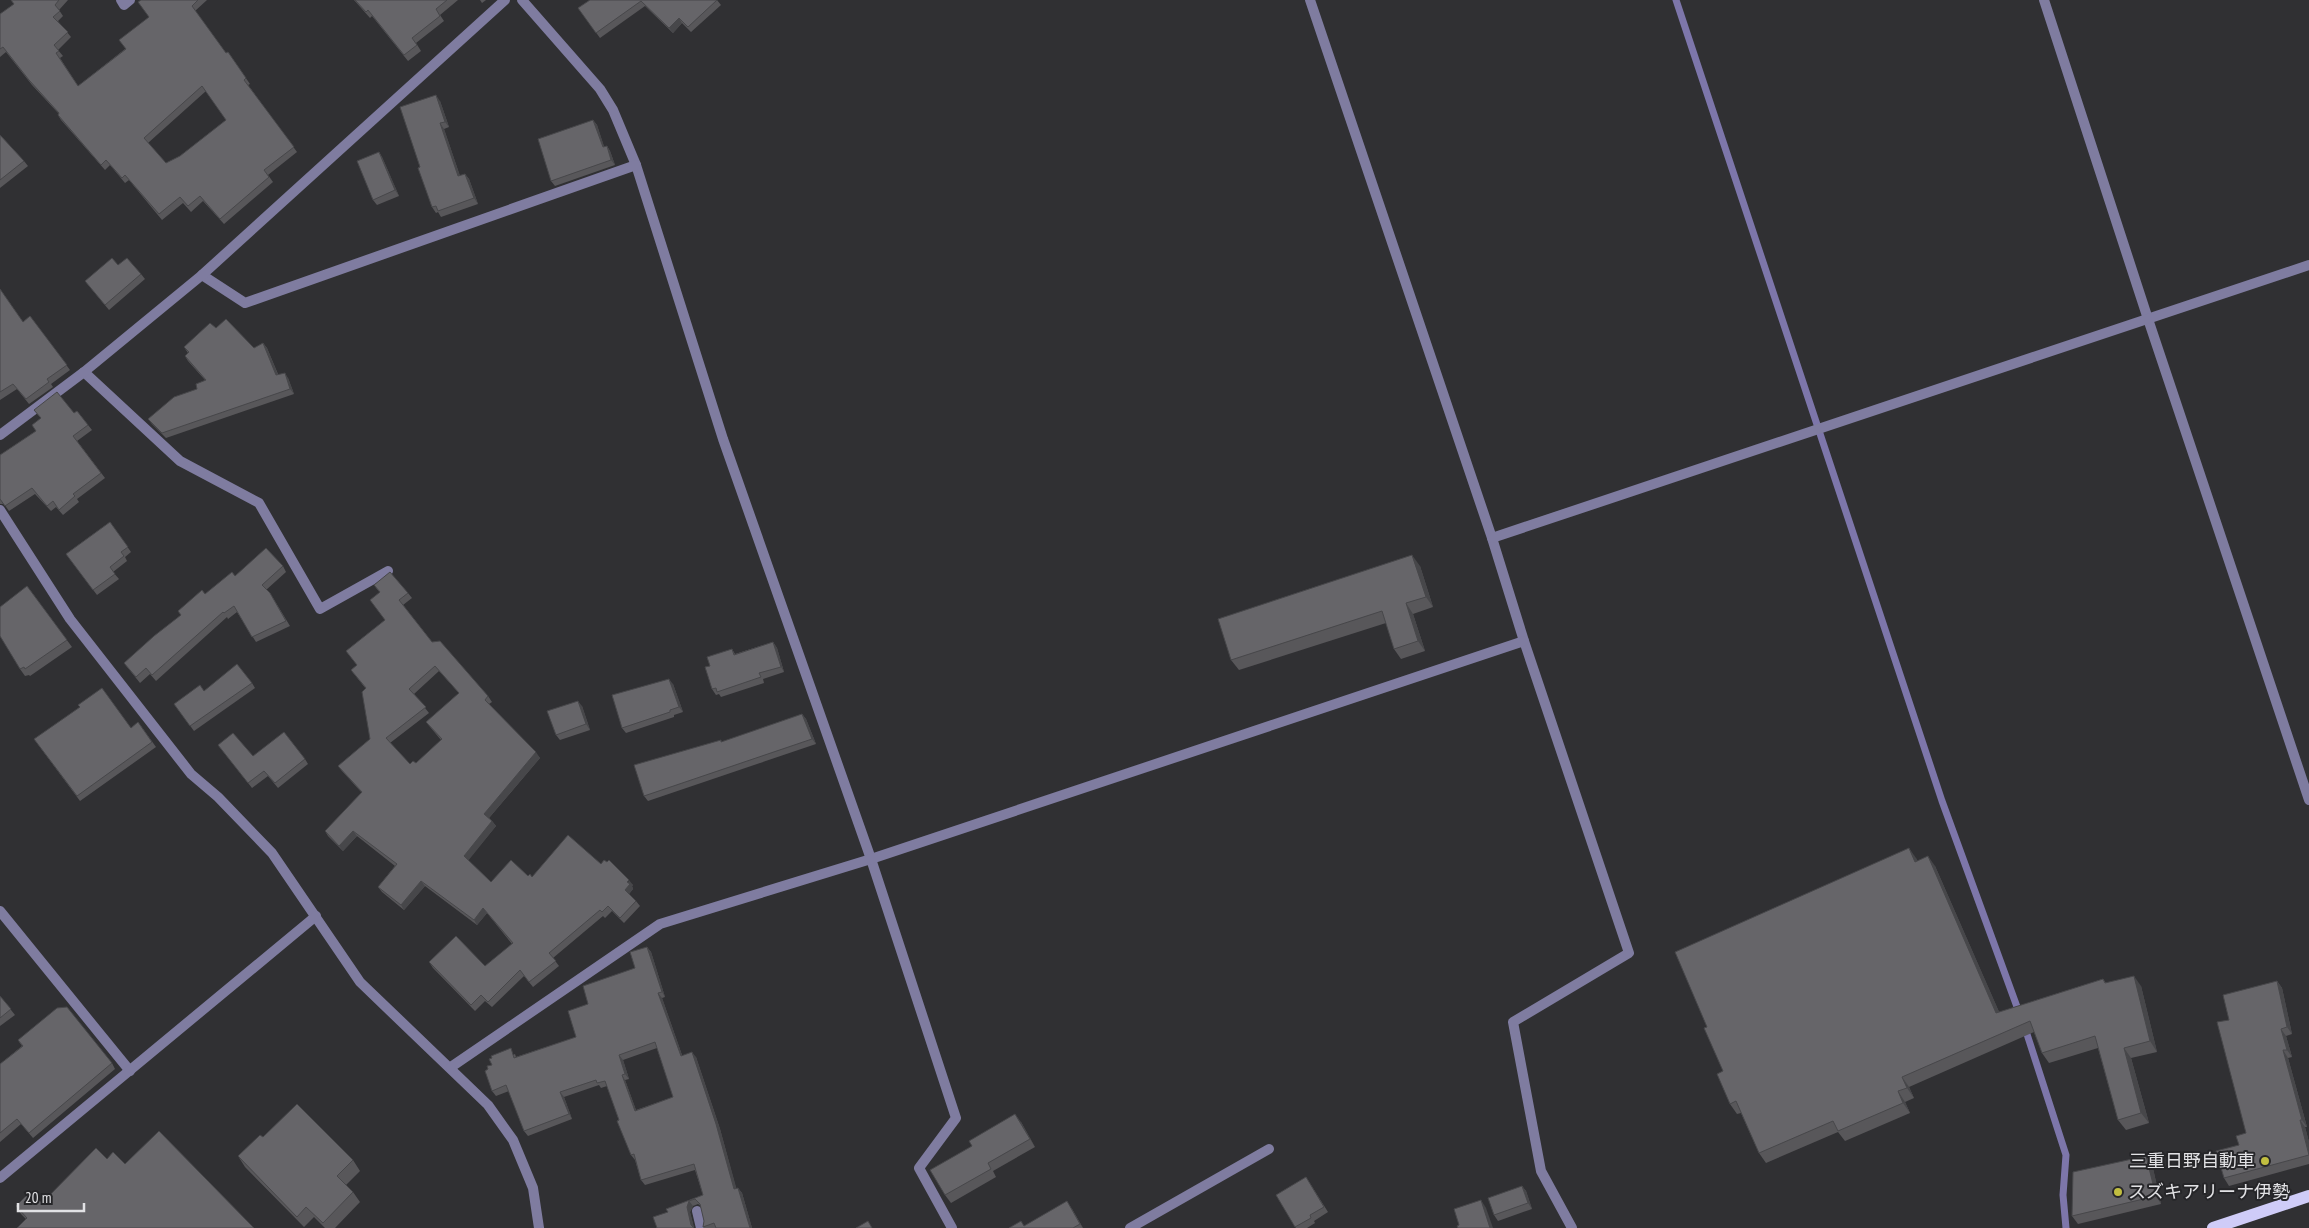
<svg xmlns="http://www.w3.org/2000/svg" width="2309" height="1228" font-family="'PT Sans Narrow','Noto Sans JP',sans-serif">
	<style>
		.lines { fill: none; stroke-linecap: round; stroke-linejoin: round }
		.stream { stroke: #7d76aa; stroke-width: 7 }
		.minor { stroke: #7f7ca0; stroke-width: 10 }
		.tertiary { stroke: #7f7ca0; stroke-width: 10 }
		.primary { stroke: #cfccf8; stroke-width: 12 }
		.wall { fill: #58575a; fill-rule: evenodd }
		.shaded-wall { fill: #47474a }
		.building { fill: #666569; stroke: #47474a; fill-rule: evenodd }
		.poi-dot { fill: #c1be40; stroke: #262629; stroke-width: 2 }
		.labels { text-anchor: middle; stroke-width: 4; stroke-linejoin: round; paint-order: stroke }
		.poi-label { font-size: 18px; fill: #e2e2e5; stroke: #262629; text-anchor: end }
	</style>
	<rect width="100%" height="100%" fill="#303033"/>
	<g class="lines">
		<g class="stream">
			<polyline points="1676,0 1942,801 2020,1015"/>
			<polyline points="2025,1028 2066,1155 2063,1195 2066,1228"/>
		</g>
		<g class="minor">
			<polyline points="121,0 124,5 130,0"/>
			<polyline points="522,0 600,89 613,110 636,165 723,439 871,859 956,1118 919,1168 952,1228"/>
			<polyline points="1310,0 1492,538 1524,641 1629,953 1513,1022 1541,1171 1572,1228"/>
			<polyline points="2044,0 2148,319 2309,800"/>
			<polyline points="202,275 245,303 636,165"/>
			<polyline points="84,372 180,461 259,503 320,609 388,571"/>
			<polyline points="0,510 70,619 191,774 218,797 272,853 360,982 488,1105 513,1140 533,1188 539,1228"/>
			<polyline points="1492,538 2309,265"/>
			<polyline points="0,911 130,1071"/>
			<polyline points="451,1067 660,924 871,859 1524,641"/>
			<polyline points="0,1178 316,916"/>
			<polyline points="697,1211 701,1228"/>
			<polyline points="1130,1228 1269,1149"/>
		</g>
		<polyline class="tertiary" points="0,435 84,372 202,275 505,0"/>
		<polyline class="primary" points="2213,1228 2309,1196"/>
	</g>
	<g class="wall">
		<path d="M 11,0 L 68,0 L 59,10 L 63,16 L 58,21 L 71,37 L 58,50 L 63,56 L 60,58 L 78,86 L 125,49 L 149,17 L 141,0 L 207,0 L 195,11 L 226,53 L 228,52 L 250,84 L 248,85 L 297,152 L 268,175 L 273,182 L 224,224 L 203,201 L 191,212 L 183,203 L 162,220 L 129,180 L 125,183 L 110,165 L 105,170 L 61,120 L 58,115 L 59,114 L 32,85 L 6,52 L 0,57 L 0,14 L 14,4 ZM 206,91 L 226,120 L 180,156 L 166,163 L 148,143 Z"/>
		<polygon points="354,0 458,0 440,15 444,21 416,43 421,51 408,61 372,16 370,18"/>
		<polygon points="480,0 486,0 482,3"/>
		<polygon points="590,0 717,0 721,5 691,32 682,23 673,33 645,6 600,38 578,8"/>
		<polygon points="440,101 449,127 444,129 460,176 465,174 469,179 478,204 441,217 438,212 436,213 432,207 420,167"/>
		<polygon points="593,120 597,125 604,147 607,146 610,151 615,165 555,186 551,181"/>
		<polygon points="0,135 24,161 28,166 0,188"/>
		<polygon points="379,152 382,157 399,196 377,205 373,200"/>
		<polygon points="118,265 141,274 145,279 109,310 85,281"/>
		<polygon points="0,289 23,322 30,316 70,370 51,384 53,387 29,404 17,389 0,400"/>
		<polygon points="216,328 254,348 263,343 267,348 278,374 288,378 294,394 166,438 152,424 148,419 197,389 205,380 188,361 185,356 188,353 184,347"/>
		<polygon points="34,410 74,413 77,411 92,430 77,441 105,478 77,499 79,502 63,515 56,507 51,511 35,494 9,511 4,504 0,504 0,455 36,431 41,418"/>
		<polygon points="110,522 131,552 125,557 127,561 113,572 119,579 97,595 66,554"/>
		<polygon points="283,566 286,572 266,590 273,598 290,626 256,642 237,612 228,619 227,617 156,681 150,674 140,683 124,663 181,615 178,611 205,594 235,576"/>
		<polygon points="1420,566 1433,607 1413,614 1425,651 1401,659 1394,649 1386,623 1239,670 1231,660"/>
		<path d="M 374,585 L 408,593 L 412,598 L 403,605 L 432,642 L 488,696 L 492,702 L 489,704 L 540,758 L 489,818 L 492,821 L 496,826 L 468,860 L 491,882 L 528,876 L 532,877 L 601,864 L 633,885 L 632,886 L 633,889 L 629,894 L 636,901 L 640,906 L 624,923 L 612,911 L 605,918 L 603,916 L 553,958 L 559,966 L 533,987 L 524,976 L 492,1007 L 485,1001 L 475,1011 L 433,968 L 429,962 L 485,966 L 512,944 L 487,913 L 477,925 L 425,886 L 404,910 L 382,892 L 378,887 L 395,866 L 357,836 L 343,851 L 328,836 L 325,831 L 362,793 L 342,771 L 338,766 L 370,739 L 366,689 L 351,670 L 357,665 L 346,651 L 385,620 L 380,593 ZM 439,671 L 459,693 L 426,722 L 441,740 L 416,763 L 410,764 L 390,743 L 429,713 L 414,694 Z"/>
		<polygon points="27,586 72,647 30,676 29,675 25,676 20,669"/>
		<polygon points="773,642 777,648 784,672 763,679 764,683 721,697 719,694 716,695 712,689 710,666 732,649 735,654"/>
		<polygon points="252,683 255,688 194,731 174,704 204,691"/>
		<polygon points="673,684 683,712 674,715 674,717 626,733 622,728"/>
		<polygon points="582,706 590,730 560,740 556,735"/>
		<polygon points="802,714 806,719 816,744 648,801 644,796 722,742"/>
		<polygon points="138,722 156,747 80,801 34,739 131,728"/>
		<polygon points="218,745 253,756 305,759 308,764 278,788 268,776 252,788"/>
		<polygon points="1916,858 1917,861 1935,866 1999,1012 2103,979 2106,983 2141,986 2157,1052 2131,1058 2149,1123 2126,1130 2118,1120 2098,1048 2049,1063 2042,1053 2034,1032 1909,1087 1914,1098 1905,1102 1910,1113 1845,1141 1838,1132 1766,1163 1759,1153 1741,1113 1737,1114 1730,1104 1723,1071 1707,1027"/>
		<path d="M 647,947 L 651,952 L 665,997 L 662,998 L 682,1055 L 696,1057 L 720,1129 L 736,1188 L 738,1188 L 742,1193 L 752,1228 L 704,1228 L 703,1227 L 704,1221 L 701,1206 L 698,1204 L 693,1206 L 690,1212 L 694,1228 L 668,1212 L 666,1209 L 703,1195 L 695,1170 L 645,1185 L 641,1180 L 635,1160 L 631,1155 L 607,1086 L 601,1088 L 599,1085 L 564,1097 L 572,1119 L 528,1136 L 524,1131 L 509,1091 L 496,1096 L 492,1091 L 488,1069 L 492,1065 L 515,1054 L 516,1057 L 576,1037 L 635,968 ZM 657,1048 L 673,1097 L 636,1110 L 625,1080 L 629,1079 L 623,1060 Z"/>
		<polygon points="2277,981 2282,988 2292,1034 2286,1036 2292,1057 2288,1058 2307,1127 2305,1127 2309,1142 2309,1164 2229,1186 2224,1178 2239,1145 2246,1133"/>
		<polygon points="0,996 15,1015 0,1026"/>
		<polygon points="18,1040 112,1063 115,1069 33,1138 21,1124 0,1142 0,1064 22,1046"/>
		<polygon points="1021,1122 1035,1147 993,1171 996,1177 951,1203 945,1195 972,1146"/>
		<polygon points="263,1137 353,1160 360,1171 346,1185 353,1192 360,1202 335,1228 325,1228 314,1217 304,1227 245,1167 238,1156"/>
		<polygon points="107,1159 125,1164 26,1219 21,1214 16,1206 42,1203"/>
		<polygon points="2152,1164 2161,1204 2078,1224 2072,1216"/>
		<polygon points="1306,1177 1328,1212 1314,1221 1315,1223 1307,1228 1296,1228 1276,1195"/>
		<polygon points="1522,1186 1526,1191 1532,1209 1498,1221 1494,1215"/>
		<polygon points="1072,1209 1083,1228 1009,1228 1024,1226"/>
	</g>
	<g class="shaded-wall">
		<polygon points="679,18 682,23 673,33 669,28"/>
		<polygon points="436,95 440,101 449,127 445,122"/>
		<polygon points="593,120 597,125 606,152 603,147"/>
		<polygon points="440,123 444,129 462,182 458,176"/>
		<polygon points="607,146 610,151 615,165 611,160"/>
		<polygon points="379,152 382,157 399,196 395,190"/>
		<polygon points="465,174 469,179 478,204 474,198"/>
		<polygon points="263,343 267,348 280,380 276,375"/>
		<polygon points="285,373 288,378 294,394 290,389"/>
		<polygon points="1412,555 1420,566 1433,607 1426,597"/>
		<polygon points="1406,603 1413,614 1425,651 1418,641"/>
		<polygon points="773,642 777,648 784,672 781,667"/>
		<polygon points="669,679 673,684 683,712 679,707"/>
		<polygon points="578,701 582,706 590,730 586,724"/>
		<polygon points="802,714 806,719 816,744 812,739"/>
		<polygon points="536,752 540,758 488,819 484,814"/>
		<polygon points="492,821 496,826 468,861 464,856"/>
		<polygon points="353,831 357,836 343,851 339,846"/>
		<polygon points="1909,848 1916,858 1922,872 1915,862"/>
		<polygon points="1928,856 1935,866 2004,1023 1996,1013"/>
		<polygon points="629,880 633,885 632,886 633,889 628,895 625,890"/>
		<polygon points="421,881 425,886 404,910 401,905"/>
		<polygon points="483,908 487,913 477,925 474,920"/>
		<polygon points="647,947 651,952 665,997 662,992"/>
		<polygon points="2134,976 2141,986 2157,1052 2150,1041"/>
		<polygon points="2277,981 2282,988 2292,1034 2287,1027"/>
		<polygon points="658,993 662,998 684,1061 681,1056"/>
		<polygon points="2281,1029 2286,1036 2292,1057 2287,1050"/>
		<polygon points="2124,1048 2131,1058 2149,1123 2141,1113"/>
		<polygon points="2283,1050 2288,1058 2307,1127 2302,1120"/>
		<polygon points="692,1052 696,1057 720,1129 738,1194 734,1189"/>
		<polygon points="619,1055 623,1060 629,1079 625,1074"/>
		<polygon points="622,1075 625,1080 638,1116 635,1111"/>
		<polygon points="1902,1077 1909,1087 1914,1098 1907,1088"/>
		<polygon points="1898,1091 1905,1102 1910,1113 1903,1103"/>
		<polygon points="560,1092 564,1097 572,1119 569,1114"/>
		<polygon points="1015,1114 1021,1122 1035,1147 1030,1139"/>
		<polygon points="2300,1120 2305,1127 2309,1142 2309,1154"/>
		<polygon points="2146,1156 2152,1164 2161,1204 2156,1196"/>
		<polygon points="1522,1186 1526,1191 1532,1209 1528,1203"/>
		<polygon points="738,1188 742,1193 752,1228 750,1228"/>
		<polygon points="1481,1200 1486,1208 1493,1228 1490,1228"/>
		<polygon points="689,1201 693,1206 690,1212 694,1228 691,1225 687,1207"/>
		<polygon points="1067,1201 1072,1209 1083,1228 1080,1224"/>
	</g>
	<g class="building">
		<path d="M 11,0 L 59,0 L 55,5 L 60,11 L 53,17 L 68,32 L 54,45 L 59,51 L 56,53 L 78,86 L 126,49 L 119,40 L 149,17 L 138,2 L 141,0 L 198,0 L 192,6 L 226,53 L 228,52 L 246,78 L 244,80 L 294,147 L 264,170 L 269,177 L 220,219 L 200,196 L 188,206 L 180,197 L 159,214 L 125,175 L 122,178 L 106,160 L 101,165 L 58,115 L 59,113 L 29,80 L 3,47 L 0,49 L 0,14 L 14,4 ZM 202,86 L 226,120 L 180,156 L 166,163 L 144,138 Z"/>
		<polygon points="355,0 447,0 436,9 440,16 412,38 417,45 404,55 368,10 366,12"/>
		<polygon points="590,0 717,0 688,27 679,18 669,28 641,1 596,33 578,8"/>
		<polygon points="436,95 445,122 440,123 458,176 465,174 474,198 438,211 436,206 432,207 418,168 420,167 400,107"/>
		<polygon points="593,120 603,147 607,146 611,160 551,181 538,139"/>
		<polygon points="0,135 24,161 0,180"/>
		<polygon points="379,152 395,190 373,200 357,161"/>
		<polygon points="112,258 118,265 127,258 141,274 105,305 85,281"/>
		<polygon points="0,289 23,322 30,316 67,365 47,379 49,382 26,399 13,384 0,392"/>
		<polygon points="226,319 254,348 263,343 276,375 285,373 290,389 162,433 148,419 174,397 197,389 196,384 206,380 185,356 189,352 184,347 210,323 216,328"/>
		<polygon points="57,392 74,413 77,411 88,425 73,436 101,473 73,494 75,496 59,510 53,501 47,506 32,488 5,506 0,499 0,455 36,431 32,425 41,418 34,410"/>
		<polygon points="110,522 128,547 121,552 124,556 110,567 115,574 93,590 66,554"/>
		<polygon points="266,548 283,566 262,585 270,593 286,621 252,637 234,606 224,613 223,612 152,675 146,668 136,677 124,663 154,636 181,615 178,611 202,590 205,594 232,572 235,576"/>
		<polygon points="1412,555 1426,597 1406,603 1418,641 1394,649 1382,611 1231,660 1218,619"/>
		<path d="M 390,572 L 408,593 L 399,600 L 432,642 L 440,641 L 488,696 L 485,700 L 536,752 L 484,814 L 492,821 L 464,856 L 491,882 L 511,860 L 528,876 L 530,874 L 532,877 L 568,835 L 601,864 L 604,860 L 607,862 L 609,860 L 629,880 L 627,882 L 630,884 L 625,890 L 636,901 L 620,918 L 608,906 L 602,912 L 600,910 L 549,953 L 556,961 L 529,982 L 520,970 L 488,1002 L 481,995 L 471,1005 L 429,962 L 456,936 L 485,966 L 513,943 L 483,908 L 474,920 L 421,881 L 401,905 L 378,887 L 397,864 L 353,831 L 339,846 L 325,831 L 362,792 L 338,766 L 370,739 L 362,692 L 366,688 L 351,670 L 357,665 L 346,651 L 385,620 L 370,600 L 380,592 L 374,585 ZM 435,666 L 459,693 L 426,722 L 442,739 L 416,763 L 413,761 L 410,764 L 386,738 L 426,707 L 409,689 Z"/>
		<polygon points="27,586 67,640 25,669 24,667 20,669 0,636 0,607"/>
		<polygon points="773,642 781,667 759,673 761,677 717,692 716,688 712,689 705,667 710,666 707,657 732,649 734,655"/>
		<polygon points="237,664 252,683 190,726 174,704 200,685 204,691"/>
		<polygon points="669,679 679,707 670,710 670,712 622,728 612,695"/>
		<polygon points="102,688 131,728 138,722 152,742 77,796 34,739 80,707 78,705"/>
		<polygon points="578,701 586,724 556,735 547,711"/>
		<polygon points="802,714 812,739 644,796 634,765 721,740 721,742"/>
		<polygon points="284,732 305,759 275,783 264,771 248,783 218,745 233,733 253,756"/>
		<polygon points="1909,848 1915,862 1928,856 1996,1013 2103,979 2105,983 2134,976 2150,1041 2124,1048 2141,1113 2118,1120 2095,1036 2042,1053 2030,1021 1902,1077 1907,1088 1898,1091 1903,1103 1838,1131 1833,1121 1759,1153 1736,1101 1730,1104 1717,1074 1723,1071 1704,1028 1707,1027 1675,952"/>
		<path d="M 647,947 L 662,992 L 658,993 L 681,1056 L 692,1052 L 716,1124 L 734,1189 L 738,1188 L 750,1228 L 716,1228 L 714,1223 L 703,1227 L 704,1221 L 700,1204 L 695,1199 L 689,1201 L 687,1207 L 691,1225 L 694,1228 L 657,1228 L 653,1217 L 668,1212 L 666,1209 L 703,1195 L 694,1164 L 641,1180 L 634,1154 L 631,1155 L 617,1121 L 619,1120 L 605,1081 L 597,1083 L 596,1080 L 560,1092 L 569,1114 L 524,1131 L 506,1085 L 492,1091 L 485,1071 L 488,1069 L 487,1066 L 492,1065 L 489,1059 L 492,1058 L 491,1056 L 511,1048 L 514,1058 L 576,1037 L 568,1011 L 588,1004 L 583,986 L 635,968 L 630,952 ZM 655,1042 L 673,1097 L 635,1111 L 622,1075 L 625,1074 L 619,1055 Z"/>
		<polygon points="2277,981 2287,1027 2281,1029 2287,1050 2283,1050 2302,1120 2300,1120 2309,1155 2224,1178 2216,1151 2239,1145 2236,1136 2246,1133 2217,1022 2229,1020 2223,995"/>
		<polygon points="0,996 11,1009 0,1018"/>
		<polygon points="67,1007 112,1063 29,1133 17,1119 0,1133 0,1064 23,1046 18,1040 57,1008"/>
		<polygon points="297,1104 353,1160 337,1176 353,1192 323,1223 306,1207 297,1217 238,1156 260,1135 263,1137"/>
		<polygon points="1015,1114 1030,1139 988,1163 991,1169 945,1195 930,1170 972,1146 969,1141"/>
		<polygon points="159,1131 254,1228 17,1228 27,1218 16,1206 30,1192 42,1203 96,1148 107,1159 113,1152 125,1164"/>
		<polygon points="2146,1156 2156,1196 2072,1216 2073,1172"/>
		<polygon points="1306,1177 1324,1207 1310,1215 1311,1218 1295,1227 1276,1195"/>
		<polygon points="1522,1186 1528,1203 1494,1215 1488,1198"/>
		<polygon points="1481,1200 1490,1228 1458,1228 1457,1226 1459,1225 1454,1209"/>
		<polygon points="1067,1201 1080,1224 1073,1228 1009,1228 1021,1221 1024,1226"/>
		<polygon points="868,1221 872,1228 856,1228"/>
	</g>
	<g class="poi-dot">
		<circle cx="2265" cy="1161" r="5"/>
		<circle cx="2118" cy="1192" r="5"/>
	</g>
	<g class="labels">
		<g class="poi-label">
			<text x="2255" y="1167">三重日野自動車</text>
			<text x="2128" y="1198" text-anchor="start">スズキアリーナ伊勢</text>
		</g>
	</g>
	<path d="M18 1203v8h66v-8" fill="none" stroke="#e2e2e5" stroke-width="2.5"/>
	<text x="25" y="1203" font-size="15" fill="#e2e2e5" stroke="#262629" stroke-width="4" paint-order="stroke">20 m</text>
</svg>
